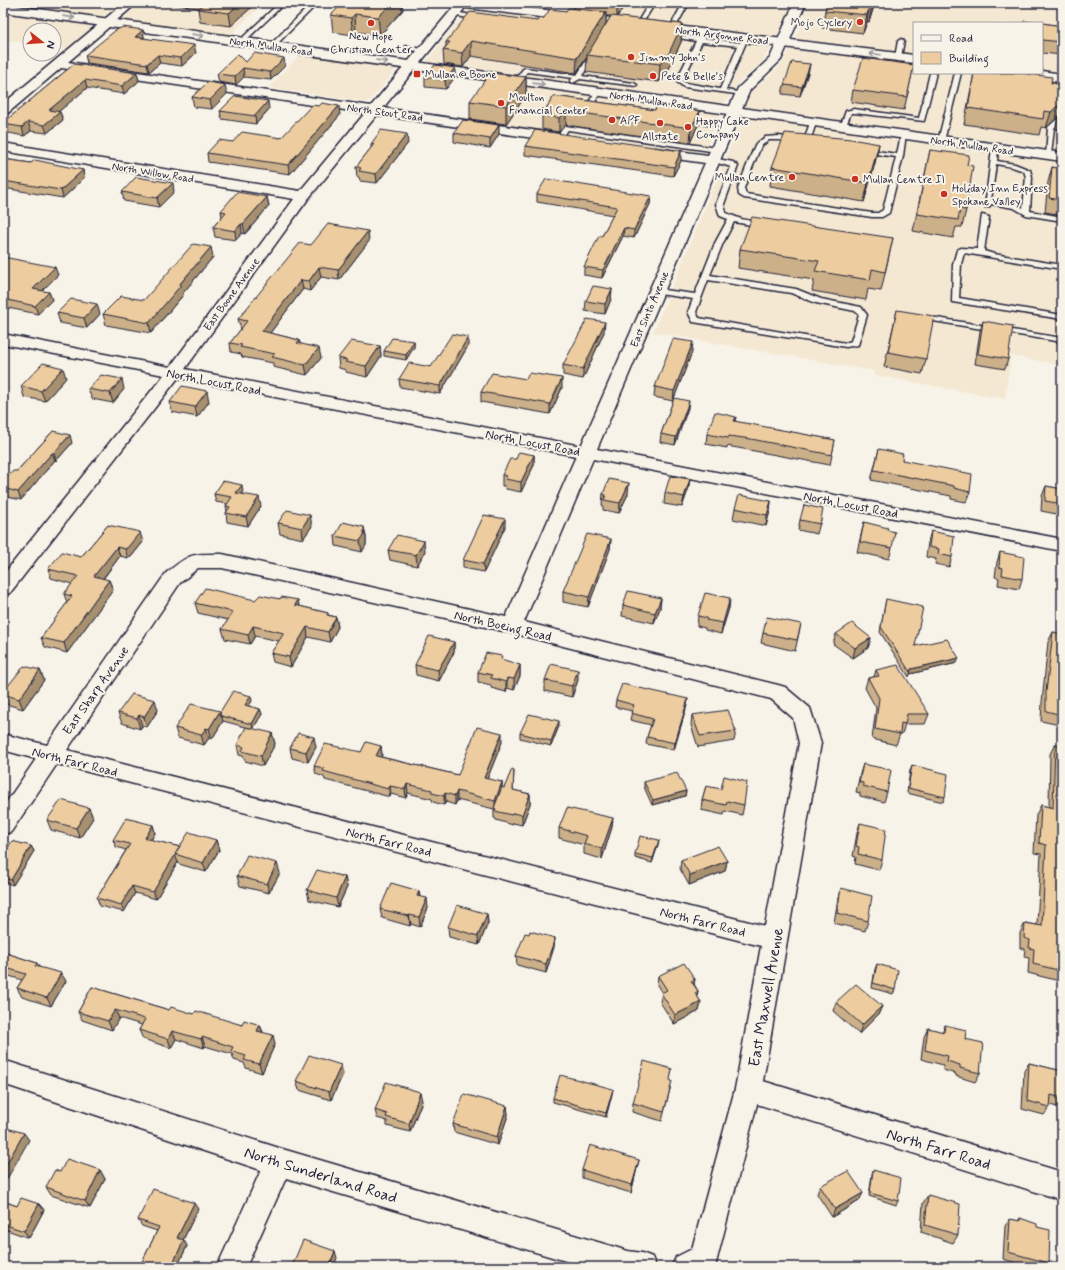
<svg xmlns="http://www.w3.org/2000/svg" width="1065" height="1270" font-family="Mynerve,sans-serif">
	<style>
		.built { fill: #f4e8d2 }
		.lines { fill: none; stroke-linecap: round; stroke-linejoin: round }
		.service-casing { stroke: #22223b; stroke-width: 3 }
		.minor-casing { stroke: #22223b; stroke-width: 3 }
		.primary-casing { stroke: #22223b; stroke-width: 3 }
		.service { fill: #f7f3e8; fill-rule: evenodd }
		.minor { fill: #f7f3e8; fill-rule: evenodd }
		.primary { fill: #f7f3e8; fill-rule: evenodd }
		.wall { fill: #ccb089; stroke: #22223b; fill-rule: evenodd }
		.shaded-wall { fill: #a6906f; stroke: #22223b }
		.building { fill: #edcd9f; stroke: #22223b }
		.oneway { stroke: #97959a }
		.poi-dot { fill: #c8321e; stroke: #f7f3e8; stroke-width: 1.5 }
		.labels { text-anchor: middle; stroke-width: 4; stroke-linejoin: round; paint-order: stroke }
		.far-poi-label { font-size: 11px; fill: #22223b; stroke: #f7f3e8; text-anchor: start }
		.far-street-label { font-size: 11px; fill: #22223b; stroke: #f7f3e8 }
		.street-label { font-size: 13px; fill: #22223b; stroke: #f7f3e8 }
		.near-street-label { font-size: 16px; fill: #22223b; stroke: #f7f3e8 }
	</style>
	<rect width="100%" height="100%" fill="#f7f3e8"/>
	<filter id="ink" filterUnits="userSpaceOnUse"><feTurbulence type="fractalNoise" baseFrequency=".025" numOctaves="2"/><feDisplacementMap in="SourceGraphic" scale="8" xChannelSelector="R" yChannelSelector="G"/><feConvolveMatrix kernelMatrix="1 2 1 2 8 2 1 2 1" color-interpolation-filters="sRGB"/></filter>
	<g filter="url(#ink)">
		<g class="built">
			<polygon points="3,3 121,3 104,16 99,18"/>
			<polygon points="140,3 264,3 229,36 122,20"/>
			<polygon points="573,3 753,3 792,8 782,30 776,35 766,36 567,11"/>
			<polygon points="809,3 1062,3 1062,74 1042,71 1042,23 914,23 914,55 798,39 796,36"/>
			<polygon points="470,7 544,15 533,31 606,23 771,47 761,64 739,82 726,102 720,104 426,62"/>
			<polygon points="3,13 87,24 92,27 66,49 54,47 54,30 30,30 30,44 3,40"/>
			<polygon points="793,48 914,63 914,73 992,73 1062,82 1062,151 746,107 745,105 752,91 781,65 790,49"/>
			<polygon points="301,54 389,67 395,70 371,100 364,102 269,88"/>
			<polygon points="495,81 711,112 716,113 719,118 706,147 698,151 693,152 467,119"/>
			<polygon points="752,117 1062,161 1062,365 1011,356 1005,399 873,375 874,371 653,332 741,121"/>
		</g>
		<g class="lines">
			<g class="service-casing">
				<g id="service">
					<polygon points="71,3 85,3 82,5"/>
					<polygon points="279,3 285,3 243,43 239,43 239,41"/>
					<polygon points="312,3 318,3 274,47 270,47 270,45"/>
					<polygon points="649,3 655,3 641,26 637,26 636,25"/>
					<polygon points="683,3 689,3 674,30 670,30 669,29"/>
					<polygon points="454,12 478,16 481,18 478,20 452,15 451,14"/>
					<path d="M 703,31 L 706,33 L 703,38 L 740,43 L 742,39 L 747,40 L 726,90 L 743,93 L 743,95 L 684,87 L 676,81 L 696,41 L 667,36 L 670,34 L 698,38 L 701,32 ZM 702,42 L 738,46 L 720,89 L 686,83 L 682,81 Z"/>
					<polygon points="901,39 904,41 901,57 898,59 895,57 898,41"/>
					<polygon points="407,46 427,50 424,52 405,49 405,47"/>
					<polygon points="593,52 596,54 582,76 634,83 637,85 636,86 580,79 573,83 570,81 573,78 527,72 519,82 514,81 523,69 525,68 577,75 591,53"/>
					<polygon points="930,73 936,73 924,121 854,113 851,113 845,128 840,127 846,111 854,109 919,118"/>
					<polygon points="955,73 961,73 944,141 941,143 938,141"/>
					<polygon points="598,90 601,92 593,105 600,107 597,109 587,107 586,106 596,91"/>
					<polygon points="1062,115 1062,120 1054,128 1051,155 1046,156 1048,127"/>
					<polygon points="686,118 727,124 730,126 727,128 684,121 684,119"/>
					<path d="M 813,121 L 816,123 L 810,141 L 897,154 L 901,135 L 906,134 L 903,156 L 889,213 L 882,217 L 872,217 L 744,198 L 739,195 L 738,188 L 755,145 L 765,137 L 779,136 L 804,140 L 810,123 ZM 769,140 L 779,140 L 896,157 L 883,210 L 878,213 L 872,213 L 746,194 L 744,188 L 761,146 Z"/>
					<polygon points="566,126 717,148 720,150 717,152 568,130 561,139 557,139 556,138 564,127"/>
					<path d="M 995,146 L 998,148 L 997,161 L 1015,164 L 1030,170 L 1032,177 L 1030,211 L 1062,217 L 1062,221 L 1026,215 L 1014,208 L 991,204 L 989,207 L 985,207 L 992,148 ZM 996,164 L 1012,167 L 1024,171 L 1026,177 L 1023,208 L 1018,205 L 991,200 Z"/>
					<path d="M 713,158 L 733,162 L 738,166 L 724,204 L 726,213 L 741,219 L 762,223 L 766,225 L 762,227 L 734,222 L 723,243 L 710,275 L 796,289 L 821,299 L 861,307 L 867,315 L 858,345 L 846,347 L 693,322 L 688,312 L 693,299 L 653,293 L 652,291 L 656,289 L 695,294 L 715,243 L 728,219 L 720,216 L 716,204 L 731,167 L 711,161 L 711,159 ZM 708,280 L 791,293 L 816,303 L 855,311 L 859,315 L 851,341 L 846,343 L 699,318 L 696,312 Z"/>
					<polygon points="982,215 989,217 984,251 994,254 1062,265 1062,269 964,253 961,264 959,298 1062,315 1062,319 952,302 953,264 957,250 961,248 977,249"/>
					<polygon points="918,315 1062,338 1062,342 921,319 917,317"/>
				</g>
			</g>
			<g class="minor-casing">
				<g id="minor">
					<path d="M 124,3 L 137,3 L 68,62 L 371,106 L 457,3 L 469,3 L 383,108 L 560,134 L 565,135 L 567,138 L 565,141 L 560,142 L 377,115 L 308,199 L 185,369 L 581,446 L 705,163 L 655,156 L 650,155 L 648,152 L 650,149 L 655,148 L 708,155 L 738,88 L 770,58 L 794,3 L 806,3 L 781,60 L 750,90 L 597,449 L 1062,539 L 1062,551 L 593,459 L 524,622 L 778,685 L 785,687 L 810,708 L 821,743 L 763,1081 L 1062,1172 L 1062,1200 L 757,1104 L 715,1267 L 672,1267 L 676,1257 L 692,1249 L 735,1089 L 761,946 L 57,764 L 11,832 L 3,834 L 3,807 L 36,759 L 3,750 L 3,734 L 47,745 L 166,573 C 191,553 190,554 222,554 L 506,617 L 576,456 L 178,378 L 10,593 L 3,595 L 3,575 L 164,375 L 3,344 L 3,334 L 170,367 L 294,199 L 3,151 L 3,143 L 300,191 L 365,113 L 61,68 L 8,113 L 3,114 L 3,104 ZM 198,568 L 222,568 L 512,633 L 771,699 L 793,718 L 799,743 L 765,926 L 67,750 L 180,583 Z"/>
					<polygon points="3,1060 279,1148 628,1251 642,1253 652,1257 656,1267 586,1267 286,1178 246,1267 217,1267 261,1170 3,1084"/>
				</g>
			</g>
			<g class="primary-casing">
				<g id="primary">
					<polygon points="453,3 489,3 914,55 914,63 459,7"/>
					<polygon points="3,4 1062,153 1062,161 3,12"/>
					<polygon points="1042,71 1062,74 1062,82 1022,77 1017,76 1015,73 1042,73"/>
				</g>
			</g>
			<use href="#service" class="service"/>
			<use href="#minor" class="minor"/>
			<use href="#primary" class="primary"/>
		</g>
		<g class="wall">
			<polygon points="160,3 256,3 231,26 200,22 198,9 199,8"/>
			<polygon points="343,3 402,3 403,10 380,35 356,32 353,35 333,32 331,15"/>
			<path d="M 575,3 L 626,3 L 617,17 L 682,24 L 681,42 L 668,71 L 659,82 L 586,72 L 587,57 L 576,73 L 471,56 L 463,67 L 444,64 L 443,50 L 446,46 L 446,42 L 537,21 L 566,11 L 574,8 ZM 606,16 L 611,16 L 606,25 Z"/>
			<polygon points="827,3 875,3 869,22 867,22 863,33 822,28 825,11"/>
			<polygon points="1042,23 1062,26 1062,55 1042,53"/>
			<polygon points="143,30 144,38 196,53 182,66 160,63 149,72 87,63 85,55"/>
			<polygon points="246,62 285,66 271,80 244,77 236,85 219,82 217,74"/>
			<polygon points="74,64 137,73 139,81 124,94 87,88 59,111 60,112 63,120 47,133 31,131 24,136 4,132 3,127 3,123"/>
			<polygon points="810,64 808,73 800,96 782,94 784,85"/>
			<polygon points="914,65 904,110 851,102 853,90"/>
			<polygon points="974,73 1020,73 1051,83 1062,84 1062,130 1055,129 1059,116 1046,128 1041,127 1039,135 964,124"/>
			<polygon points="425,77 455,77 446,89 425,87"/>
			<polygon points="526,77 526,95 506,124 470,119 470,101"/>
			<polygon points="227,94 212,109 194,107 192,97"/>
			<polygon points="554,96 655,110 698,125 690,143 566,125 559,132 542,129 542,115"/>
			<polygon points="319,106 340,115 290,174 208,162 207,153 233,142 281,138"/>
			<polygon points="269,109 256,124 222,119 220,111"/>
			<polygon points="454,133 499,134 490,148 454,142"/>
			<polygon points="408,143 377,183 360,181 359,177 357,177 356,167 371,148 371,144"/>
			<polygon points="879,144 875,163 864,202 770,186 772,167"/>
			<polygon points="525,146 681,161 673,176 525,155"/>
			<polygon points="930,150 967,165 966,210 962,227 956,227 953,238 913,231"/>
			<polygon points="3,159 31,163 83,170 84,178 63,198 3,188"/>
			<polygon points="1052,167 1062,169 1062,215 1045,212 1048,182"/>
			<polygon points="122,192 174,192 159,207 124,201"/>
			<polygon points="537,194 651,196 650,204 634,238 623,236 602,278 584,275 584,267 602,236 613,215 537,202"/>
			<polygon points="267,197 269,206 245,234 242,233 236,240 215,237 213,227 222,217 221,211"/>
			<polygon points="893,238 881,291 868,289 866,300 812,291 814,280 738,268 740,249"/>
			<polygon points="369,241 339,280 321,277 310,291 303,289 270,333 299,340 300,343 321,358 307,375 273,367 273,363 242,357 241,354 231,352 230,343 241,329 238,319 311,245"/>
			<polygon points="3,257 58,275 42,291 49,292 52,300 38,314 3,307"/>
			<polygon points="213,257 183,293 183,295 151,333 106,325 103,314 144,300"/>
			<polygon points="612,289 611,299 605,314 585,311 586,301"/>
			<polygon points="897,310 926,359 922,374 884,367"/>
			<polygon points="57,313 100,314 87,328 60,323"/>
			<polygon points="983,321 1008,359 1005,369 975,364 980,331"/>
			<polygon points="604,332 583,379 563,375 563,365"/>
			<polygon points="414,341 414,347 406,360 384,356 384,351"/>
			<polygon points="380,346 381,356 367,377 346,372 346,370 339,368 338,358"/>
			<polygon points="468,346 440,394 400,387 399,379 431,367"/>
			<polygon points="692,352 674,398 688,408 675,445 660,442 661,434 673,401 654,397 655,387"/>
			<polygon points="66,378 45,401 24,397 21,386"/>
			<polygon points="562,388 550,414 481,402 481,392"/>
			<polygon points="88,389 124,389 113,403 92,399"/>
			<polygon points="170,402 209,402 197,417 172,412"/>
			<polygon points="736,417 735,422 835,440 830,465 749,450 727,446 727,448 706,444 707,434"/>
			<polygon points="53,431 72,443 56,461 55,460 21,500 3,496 3,482 17,471"/>
			<polygon points="879,449 970,492 966,502 951,499 951,496 871,480"/>
			<polygon points="534,455 534,465 521,492 506,489 505,486 502,486 502,475 516,459"/>
			<polygon points="690,479 688,490 682,507 664,504 665,493"/>
			<polygon points="1046,486 1062,489 1062,515 1041,511 1042,496"/>
			<polygon points="243,493 243,494 261,506 248,526 227,522 226,513 227,511 226,506 227,504 216,502 214,494"/>
			<polygon points="603,494 628,494 619,513 603,510 603,505 602,505"/>
			<polygon points="771,501 770,511 766,526 733,519 735,508"/>
			<polygon points="821,519 817,534 798,530 800,520"/>
			<polygon points="864,522 887,530 892,548 889,559 857,552"/>
			<polygon points="278,523 312,526 303,539 280,534"/>
			<polygon points="108,525 143,542 131,557 128,558 120,556 103,579 109,580 113,590 67,653 45,647 41,638 67,603 64,594 72,584 51,578 48,569 81,557"/>
			<polygon points="364,527 366,537 366,545 362,552 336,546 335,536"/>
			<polygon points="505,527 484,572 463,568 463,560"/>
			<polygon points="931,531 952,557 949,567 935,564 936,559 926,557 928,542"/>
			<polygon points="611,539 610,549 588,607 563,602 563,591"/>
			<polygon points="388,550 425,551 417,566 390,560"/>
			<polygon points="1000,552 1022,579 1019,589 998,585 999,578 995,577 997,562"/>
			<polygon points="661,598 660,608 654,623 622,616 623,605"/>
			<polygon points="730,598 729,608 721,634 705,630 705,628 697,626 698,616"/>
			<polygon points="280,599 298,600 299,606 328,613 328,615 336,617 338,627 330,642 308,637 291,667 273,662 271,653 279,641 255,636 250,644 225,639 222,629 228,620 198,613 195,603"/>
			<polygon points="886,599 915,646 957,663 910,674 909,677 880,632"/>
			<polygon points="801,624 795,651 761,643 763,633"/>
			<polygon points="1053,632 1062,634 1062,721 1060,725 1041,721 1042,702 1048,642"/>
			<polygon points="836,634 871,638 868,648 853,658 833,644"/>
			<polygon points="454,642 454,652 439,681 416,675 415,665"/>
			<polygon points="520,665 520,676 514,690 507,688 506,692 491,688 491,685 478,682 478,672"/>
			<polygon points="40,670 44,680 23,709 6,704 3,697 3,692"/>
			<polygon points="876,670 929,714 925,724 905,724 902,734 900,734 896,745 872,739 876,708 865,688 868,678 874,677"/>
			<polygon points="545,680 578,680 572,697 545,691"/>
			<polygon points="688,699 687,705 674,750 646,744 647,737 651,725 630,720 632,711 615,707 616,700"/>
			<polygon points="252,701 248,706 260,709 262,714 253,729 223,721 212,739 209,738 204,745 178,738 175,728"/>
			<polygon points="158,710 147,727 142,726 140,729 122,723 118,713"/>
			<polygon points="692,715 736,731 734,741 698,747 691,725"/>
			<polygon points="559,726 551,746 520,738 520,733"/>
			<polygon points="272,733 275,744 263,766 245,761 243,756 239,755 237,745"/>
			<polygon points="502,742 487,779 502,782 502,787 504,788 514,770 513,790 530,794 530,804 522,825 513,823 513,825 496,820 496,819 494,818 494,809 457,800 455,805 446,802 444,805 433,802 432,799 408,793 406,798 391,794 390,797 325,780 324,777 316,774 314,766 361,752 381,746 382,755 381,757 458,775"/>
			<polygon points="1055,744 1062,746 1062,975 1059,981 1028,973 1029,958 1024,957 1025,949 1020,948 1020,933 1025,923 1037,925 1041,854 1034,853 1036,815 1041,805 1049,807 1050,754"/>
			<polygon points="316,747 308,762 292,758 290,748"/>
			<polygon points="863,764 887,792 884,802 860,796 860,793 856,792 860,774"/>
			<polygon points="912,765 945,797 943,802 907,793 910,770"/>
			<polygon points="644,782 686,791 685,796 652,805 644,787"/>
			<polygon points="706,786 744,805 742,815 725,811 724,815 701,810 702,800"/>
			<polygon points="89,808 93,818 80,838 51,830 47,820"/>
			<polygon points="860,823 882,860 879,870 855,864 856,857 853,856 857,833"/>
			<polygon points="153,825 155,833 151,840 180,847 216,840 219,850 206,872 179,864 178,862 156,899 135,893 124,912 100,906 97,898 126,850 116,847 113,840"/>
			<polygon points="612,827 602,859 584,854 584,845 559,838 559,828"/>
			<polygon points="659,840 658,845 652,863 635,858 635,854"/>
			<polygon points="31,846 34,851 13,885 3,882 3,855"/>
			<polygon points="681,860 727,861 725,871 689,885 680,869"/>
			<polygon points="280,873 269,893 240,886 237,876"/>
			<polygon points="345,877 347,887 338,907 309,900 307,890"/>
			<polygon points="841,888 868,921 865,931 834,923 838,898"/>
			<polygon points="419,891 420,897 428,908 420,927 411,924 410,926 382,918 380,909"/>
			<polygon points="487,914 488,923 479,945 449,937 448,927"/>
			<polygon points="529,934 555,938 554,947 546,973 517,965 516,956"/>
			<polygon points="3,952 37,963 39,967 66,981 51,1006 22,997 17,988 22,980 3,974"/>
			<polygon points="877,964 895,990 893,994 872,988 875,969"/>
			<polygon points="658,976 695,979 694,984 698,991 697,996 701,1002 699,1011 674,1024 660,1002 662,993 657,985"/>
			<polygon points="92,987 169,1010 194,1014 242,1025 260,1025 263,1032 275,1044 262,1073 246,1068 244,1063 234,1060 232,1054 205,1046 204,1048 176,1039 171,1048 143,1039 139,1030 142,1025 119,1018 112,1030 82,1020 78,1012"/>
			<polygon points="836,1002 882,1006 878,1015 859,1034 833,1011"/>
			<polygon points="945,1025 965,1039 980,1073 975,1082 956,1076 956,1074 943,1070 943,1065 921,1059 924,1037 928,1028 942,1032"/>
			<polygon points="1029,1063 1062,1071 1062,1100 1057,1107 1050,1105 1050,1107 1044,1115 1022,1109 1024,1071"/>
			<polygon points="343,1074 331,1100 299,1090 296,1081"/>
			<polygon points="670,1080 670,1089 662,1121 632,1112 633,1103"/>
			<polygon points="612,1094 606,1117 553,1102 553,1098"/>
			<polygon points="422,1101 410,1132 387,1126 387,1121 377,1118 375,1110"/>
			<polygon points="507,1106 508,1115 498,1145 454,1132 453,1124"/>
			<polygon points="639,1160 637,1168 631,1193 582,1178 582,1170"/>
			<polygon points="100,1170 105,1179 90,1208 51,1195 46,1187 60,1172"/>
			<polygon points="873,1170 898,1201 896,1205 869,1196 872,1174"/>
			<polygon points="820,1186 859,1201 832,1217 817,1194"/>
			<polygon points="928,1195 958,1235 953,1243 921,1232 923,1203"/>
			<polygon points="3,1201 17,1206 39,1204 44,1210 29,1238 7,1230 3,1237"/>
			<polygon points="198,1209 183,1240 187,1246 177,1267 145,1267 142,1262 157,1231 142,1226 138,1220"/>
			<polygon points="1020,1218 1037,1227 1049,1263 1045,1267 1030,1267 1003,1259 1005,1226 1010,1219 1018,1221"/>
		</g>
		<g class="shaded-wall">
			<polygon points="240,3 256,3 231,26 229,13"/>
			<polygon points="392,3 402,3 403,10 380,35 378,17"/>
			<polygon points="618,3 626,3 617,17 617,4"/>
			<polygon points="873,3 875,3 869,22 872,5"/>
			<polygon points="870,5 867,22 863,33 867,15"/>
			<polygon points="606,12 606,27 587,55 587,57 576,73 577,58"/>
			<polygon points="355,14 356,32 353,35 351,18"/>
			<polygon points="682,24 681,42 668,71 659,82 660,64"/>
			<polygon points="143,30 144,38 135,37"/>
			<polygon points="471,41 471,56 463,67 462,53"/>
			<polygon points="194,45 196,53 182,66 181,58"/>
			<polygon points="158,55 160,63 149,72 147,64"/>
			<polygon points="284,58 285,66 271,80 270,72"/>
			<polygon points="810,64 808,73 800,96 802,87"/>
			<polygon points="243,68 244,77 236,85 235,76"/>
			<polygon points="455,68 455,77 446,89 445,80"/>
			<polygon points="137,73 139,81 124,94 122,86"/>
			<polygon points="526,77 526,95 506,124 506,106"/>
			<polygon points="85,80 87,88 51,118 49,110"/>
			<polygon points="225,85 227,94 212,109 210,100"/>
			<polygon points="268,101 269,109 256,124 255,116"/>
			<polygon points="1062,102 1062,113 1060,113 1059,116 1046,128 1051,112"/>
			<polygon points="339,106 340,115 290,174 288,165"/>
			<polygon points="566,111 566,125 559,132 559,118"/>
			<polygon points="700,111 698,125 690,143 691,128"/>
			<polygon points="60,112 63,120 47,133 44,125"/>
			<polygon points="28,122 31,131 24,136 22,127"/>
			<polygon points="499,125 499,134 490,148 490,139"/>
			<polygon points="407,134 408,143 377,183 376,174"/>
			<polygon points="879,144 875,163 864,202 868,183"/>
			<polygon points="681,151 681,161 673,176 674,167"/>
			<polygon points="83,170 84,178 63,198 61,190"/>
			<polygon points="173,183 174,192 159,207 157,198"/>
			<polygon points="651,196 650,204 634,238 634,230"/>
			<polygon points="267,197 269,206 245,234 243,224"/>
			<polygon points="241,224 242,233 236,240 235,231"/>
			<polygon points="624,228 623,236 602,278 603,270"/>
			<polygon points="368,231 369,241 339,280 338,270"/>
			<polygon points="211,247 213,257 183,293 183,295 151,333 149,323 179,285"/>
			<polygon points="55,267 58,275 36,297 33,289"/>
			<polygon points="319,267 321,277 310,291 309,281"/>
			<polygon points="301,280 303,289 264,341 262,331"/>
			<polygon points="612,289 611,299 605,314 605,304"/>
			<polygon points="49,292 52,300 38,314 35,306"/>
			<polygon points="97,304 100,314 87,328 84,318"/>
			<polygon points="605,322 604,332 583,379 583,369"/>
			<polygon points="468,337 468,346 440,394 440,386"/>
			<polygon points="414,341 414,347 406,360 406,355"/>
			<polygon points="693,342 692,352 673,401 674,391"/>
			<polygon points="380,346 381,356 367,377 366,366"/>
			<polygon points="319,348 321,358 307,375 305,365"/>
			<polygon points="63,368 66,378 45,401 41,391"/>
			<polygon points="562,378 562,388 550,414 550,404"/>
			<polygon points="122,379 124,389 113,403 110,393"/>
			<polygon points="207,391 209,402 197,417 195,407"/>
			<polygon points="689,401 688,408 675,445 676,437"/>
			<polygon points="70,435 72,443 56,461 54,453"/>
			<polygon points="52,453 55,460 21,500 18,492"/>
			<polygon points="534,455 534,465 521,492 521,482"/>
			<polygon points="690,479 688,490 682,507 684,497"/>
			<polygon points="629,483 628,494 619,513 620,503"/>
			<polygon points="242,485 243,493 238,501 236,493"/>
			<polygon points="259,497 261,506 248,526 246,517"/>
			<polygon points="771,501 770,511 766,526 767,515"/>
			<polygon points="310,515 312,526 303,539 302,528"/>
			<polygon points="505,519 505,527 484,572 483,564"/>
			<polygon points="364,527 366,537 366,545 362,552 360,541"/>
			<polygon points="140,532 143,542 131,557 128,558 125,549"/>
			<polygon points="611,539 610,549 588,607 589,597"/>
			<polygon points="424,541 425,551 417,566 416,555"/>
			<polygon points="117,547 120,556 97,586 94,576"/>
			<polygon points="109,580 113,590 67,653 64,643"/>
			<polygon points="661,598 660,608 654,623 655,613"/>
			<polygon points="730,598 729,608 721,634 723,623"/>
			<polygon points="298,600 300,610 295,605"/>
			<polygon points="336,617 338,627 330,642 328,632"/>
			<polygon points="253,626 255,636 250,644 248,635"/>
			<polygon points="307,627 308,637 291,667 289,657"/>
			<polygon points="871,638 868,648 853,658 855,648"/>
			<polygon points="454,642 454,652 439,681 438,670"/>
			<polygon points="959,658 957,663 910,674 911,669"/>
			<polygon points="520,665 520,676 514,690 514,679"/>
			<polygon points="40,670 44,680 23,709 19,699"/>
			<polygon points="578,670 578,680 572,697 572,686"/>
			<polygon points="507,678 507,688 506,692 506,682"/>
			<polygon points="251,696 252,701 246,710 245,705"/>
			<polygon points="688,699 687,705 674,750 675,743"/>
			<polygon points="155,700 158,710 147,727 144,717"/>
			<polygon points="260,709 262,714 253,729 252,724"/>
			<polygon points="220,711 223,721 212,739 209,729"/>
			<polygon points="139,715 142,726 140,729 137,718"/>
			<polygon points="559,721 559,726 551,746 551,741"/>
			<polygon points="206,728 209,738 204,745 201,735"/>
			<polygon points="272,733 275,744 263,766 261,756"/>
			<polygon points="502,733 502,742 484,787 484,778"/>
			<polygon points="314,737 316,747 308,762 306,752"/>
			<polygon points="381,746 382,755 377,765 376,756"/>
			<polygon points="502,782 502,791 495,809 495,801"/>
			<polygon points="407,784 408,793 406,798 405,789"/>
			<polygon points="390,786 391,794 390,797 388,789"/>
			<polygon points="457,791 457,800 455,805 455,796"/>
			<polygon points="686,791 685,796 652,805 653,800"/>
			<polygon points="445,793 446,802 444,805 444,796"/>
			<polygon points="530,794 530,804 522,825 522,815"/>
			<polygon points="89,808 93,818 80,838 76,828"/>
			<polygon points="613,818 612,827 602,859 602,849"/>
			<polygon points="153,825 155,833 148,845 145,838"/>
			<polygon points="216,840 219,850 206,872 203,863"/>
			<polygon points="659,840 658,845 652,863 653,858"/>
			<polygon points="31,846 34,851 13,885 11,880"/>
			<polygon points="175,855 178,862 156,899 153,892"/>
			<polygon points="727,861 725,871 689,885 690,875"/>
			<polygon points="277,863 280,873 269,893 267,884"/>
			<polygon points="345,877 347,887 338,907 336,898"/>
			<polygon points="132,886 135,893 124,912 121,905"/>
			<polygon points="419,891 420,900 417,896"/>
			<polygon points="427,898 428,908 420,927 419,917"/>
			<polygon points="487,914 488,923 479,945 478,936"/>
			<polygon points="409,915 411,924 410,926 409,916"/>
			<polygon points="3,917 6,922 3,926"/>
			<polygon points="555,938 554,947 546,973 546,964"/>
			<polygon points="61,973 66,981 51,1006 47,998"/>
			<polygon points="695,979 693,988 691,981"/>
			<polygon points="698,991 697,1000 695,993"/>
			<polygon points="701,1002 699,1011 674,1024 675,1015"/>
			<polygon points="882,1006 878,1015 859,1034 862,1025"/>
			<polygon points="115,1010 119,1018 112,1030 108,1021"/>
			<polygon points="260,1025 263,1033 257,1031"/>
			<polygon points="172,1031 176,1039 171,1048 168,1039"/>
			<polygon points="273,1035 275,1044 262,1073 259,1064"/>
			<polygon points="202,1037 205,1046 204,1048 201,1039"/>
			<polygon points="341,1065 343,1074 331,1100 329,1092"/>
			<polygon points="613,1089 612,1094 606,1117 606,1113"/>
			<polygon points="420,1092 422,1101 410,1132 409,1124"/>
			<polygon points="507,1106 508,1115 498,1145 497,1137"/>
			<polygon points="24,1133 29,1140 3,1186 3,1170"/>
			<polygon points="639,1160 637,1168 631,1193 632,1185"/>
			<polygon points="100,1170 105,1179 90,1208 85,1201"/>
			<polygon points="863,1193 859,1201 832,1217 835,1209"/>
			<polygon points="194,1203 198,1209 181,1244 177,1238"/>
			<polygon points="39,1204 44,1210 29,1238 24,1231"/>
			<polygon points="3,1226 7,1230 3,1237"/>
			<polygon points="184,1240 187,1246 177,1267 171,1267"/>
			<polygon points="335,1251 337,1258 334,1267 329,1267"/>
		</g>
		<g class="building">
			<polygon points="205,3 240,3 229,13 198,9"/>
			<polygon points="343,3 392,3 378,17 355,14 351,18 331,15"/>
			<polygon points="609,3 618,3 617,4"/>
			<polygon points="827,3 873,3 872,5 870,5 867,15 825,11"/>
			<polygon points="568,8 606,12 577,58 471,41 462,53 443,50 450,42 446,42 470,12 537,21 539,18 544,18 550,9 566,11"/>
			<polygon points="611,16 682,24 669,53 660,64 587,55"/>
			<polygon points="1024,21 1039,23 1024,23"/>
			<polygon points="1042,23 1062,26 1062,42 1042,40"/>
			<polygon points="123,27 143,30 135,37 194,45 181,58 158,55 147,64 85,55 116,30"/>
			<polygon points="254,53 284,58 270,72 243,68 235,76 217,74 238,54 246,62"/>
			<polygon points="863,58 914,65 907,97 853,90"/>
			<polygon points="792,62 810,64 802,87 784,85"/>
			<polygon points="74,64 137,73 122,86 85,80 49,110 60,112 44,125 28,122 22,127 3,124 3,123"/>
			<polygon points="435,65 455,68 445,80 425,77"/>
			<polygon points="490,73 526,77 506,106 470,101"/>
			<polygon points="974,73 1020,73 1052,77 1051,83 1062,84 1062,102 1051,112 1044,111 1043,119 968,108"/>
			<polygon points="208,82 225,85 210,100 192,97"/>
			<polygon points="235,96 268,101 255,116 220,111"/>
			<polygon points="554,96 655,110 657,105 700,111 691,128 566,111 559,118 542,115"/>
			<polygon points="322,103 339,106 288,165 207,153 219,140 233,142 242,132 281,138 312,105 319,106"/>
			<polygon points="463,120 499,125 490,139 454,133"/>
			<polygon points="381,130 407,134 376,174 359,171 361,168 356,167 374,144 371,144"/>
			<polygon points="535,130 681,151 674,167 525,146"/>
			<polygon points="785,133 851,139 879,144 868,183 772,167"/>
			<polygon points="930,150 969,155 967,165 973,166 966,210 960,209 958,220 917,214"/>
			<polygon points="3,159 31,163 35,160 83,170 61,190 3,181"/>
			<polygon points="1052,167 1062,169 1062,200 1049,198"/>
			<polygon points="136,177 173,183 157,198 122,192"/>
			<polygon points="546,179 651,196 634,230 624,228 603,270 584,267 599,236 602,236 617,207 537,194"/>
			<polygon points="237,192 267,197 243,224 241,224 235,231 213,227 226,212 221,211"/>
			<polygon points="752,217 893,238 885,272 872,269 870,280 815,271 819,261 740,249"/>
			<polygon points="328,224 368,231 338,270 319,267 309,281 301,280 262,331 299,340 297,343 319,348 305,365 272,357 275,354 240,347 242,345 230,343 247,321 238,319 300,243 311,245"/>
			<polygon points="193,244 211,247 179,285 181,285 149,323 103,314 121,296 144,300"/>
			<polygon points="3,257 55,267 33,289 49,292 35,306 3,299"/>
			<polygon points="593,286 612,289 605,304 586,301"/>
			<polygon points="71,299 97,304 84,318 57,313"/>
			<polygon points="897,310 934,316 926,359 888,352"/>
			<polygon points="587,319 605,322 583,369 563,365"/>
			<polygon points="983,321 1013,326 1008,359 978,354"/>
			<polygon points="452,334 468,337 440,386 399,379 409,363 431,367"/>
			<polygon points="392,338 414,341 406,355 384,351"/>
			<polygon points="673,339 693,342 674,391 655,387"/>
			<polygon points="351,341 380,346 366,366 345,362 347,360 338,358"/>
			<polygon points="43,363 63,368 41,391 21,386"/>
			<polygon points="492,373 526,379 529,373 562,378 550,404 481,392"/>
			<polygon points="101,375 122,379 110,393 88,389"/>
			<polygon points="182,386 207,391 195,407 170,402"/>
			<polygon points="674,398 689,401 676,437 661,434"/>
			<polygon points="715,412 736,417 734,421 835,440 832,455 751,439 729,436 728,438 707,434"/>
			<polygon points="53,431 70,435 54,453 52,453 18,492 3,488 3,482 13,471 17,471"/>
			<polygon points="879,449 903,454 902,460 972,474 970,492 954,488 954,486 874,470"/>
			<polygon points="519,452 534,455 521,482 505,479 507,476 502,475 510,459 516,459"/>
			<polygon points="670,476 690,479 684,497 665,493"/>
			<polygon points="609,479 629,483 620,503 604,500 606,495 603,494"/>
			<polygon points="223,481 242,485 236,493 259,497 246,517 226,513 230,507 226,506 232,497 214,494"/>
			<polygon points="1046,486 1062,489 1062,504 1045,501"/>
			<polygon points="739,495 771,501 767,515 735,508"/>
			<polygon points="804,505 823,509 820,524 800,520"/>
			<polygon points="287,510 310,515 302,528 278,523"/>
			<polygon points="484,515 505,519 483,564 463,560"/>
			<polygon points="343,522 364,527 364,535 360,541 335,536"/>
			<polygon points="864,522 888,528 887,530 895,532 892,548 860,542"/>
			<polygon points="108,525 140,532 128,547 125,549 117,547 94,576 109,580 64,643 41,638 72,596 64,594 78,576 48,569 62,552 81,557"/>
			<polygon points="931,531 954,536 952,557 938,554 939,549 929,547"/>
			<polygon points="587,534 611,539 589,597 563,591"/>
			<polygon points="397,535 424,541 416,555 388,550"/>
			<polygon points="1000,552 1024,557 1022,579 1002,575 1003,568 999,567"/>
			<polygon points="205,588 255,600 260,595 280,599 281,597 298,600 295,605 328,613 327,615 336,617 328,632 307,627 289,657 271,653 284,633 253,626 248,635 222,629 233,612 195,603"/>
			<polygon points="628,591 661,598 655,613 623,605"/>
			<polygon points="705,593 730,598 723,623 706,620 707,618 698,616"/>
			<polygon points="886,599 923,607 915,646 947,639 959,658 911,669 910,672 881,627"/>
			<polygon points="767,617 801,624 797,640 763,633"/>
			<polygon points="852,623 871,638 855,648 836,634"/>
			<polygon points="1053,632 1062,634 1062,715 1046,711 1046,692"/>
			<polygon points="429,636 454,642 438,670 415,665"/>
			<polygon points="486,653 502,656 501,659 520,665 514,679 507,678 506,682 491,678 492,675 478,672"/>
			<polygon points="551,664 578,670 572,686 545,680"/>
			<polygon points="898,665 929,714 907,714 905,724 901,723 900,734 875,729 879,698 868,678 879,676 876,670"/>
			<polygon points="24,666 40,670 19,699 3,694 3,692"/>
			<polygon points="622,684 688,699 675,743 647,737 653,719 631,713 634,705 616,700"/>
			<polygon points="233,691 251,696 245,705 260,709 252,724 221,716 220,712"/>
			<polygon points="132,694 155,700 144,717 139,715 137,718 118,713"/>
			<polygon points="191,704 220,711 209,729 206,728 201,735 175,728"/>
			<polygon points="728,710 736,731 700,736 692,715"/>
			<polygon points="529,714 559,721 551,741 520,733"/>
			<polygon points="246,727 272,733 261,756 242,751 244,747 237,745"/>
			<polygon points="477,727 502,733 484,778 502,782 495,801 457,791 455,796 445,793 444,796 432,793 432,790 407,784 405,789 390,786 388,789 323,771 324,768 314,766 325,744 361,752 366,742 381,746 376,756 458,775"/>
			<polygon points="298,733 314,737 306,752 290,748"/>
			<polygon points="1055,744 1062,746 1062,971 1033,964 1034,949 1029,948 1030,940 1024,938 1025,923 1042,926 1046,845 1039,843 1041,805 1053,808"/>
			<polygon points="863,764 891,770 887,792 863,786 863,783 859,782"/>
			<polygon points="912,765 948,774 945,797 908,788"/>
			<polygon points="512,769 514,770 513,790 530,794 522,815 513,813 512,815 495,811 496,809 494,808 502,787 504,788"/>
			<polygon points="677,773 686,791 653,800 644,782"/>
			<polygon points="724,776 747,782 744,805 727,801 726,805 702,800 706,786 721,789"/>
			<polygon points="61,800 89,808 76,828 47,820"/>
			<polygon points="567,808 613,818 602,849 584,844 587,836 559,828"/>
			<polygon points="126,818 153,825 145,838 180,847 153,892 132,886 121,905 97,898 130,844 113,840"/>
			<polygon points="860,823 886,829 882,860 858,854 859,847 856,846"/>
			<polygon points="189,832 216,840 203,863 175,854"/>
			<polygon points="640,836 659,840 653,858 635,854"/>
			<polygon points="12,841 31,846 11,880 3,878 3,855"/>
			<polygon points="718,846 727,861 690,875 681,860"/>
			<polygon points="247,855 277,863 267,884 237,876"/>
			<polygon points="317,870 345,877 336,898 307,890"/>
			<polygon points="391,883 419,891 417,896 427,898 419,917 409,915 409,916 380,909"/>
			<polygon points="841,888 872,896 868,921 837,913"/>
			<polygon points="457,905 487,914 478,936 448,927"/>
			<polygon points="530,931 555,938 546,964 516,956 525,933 529,934"/>
			<polygon points="3,952 37,963 35,966 61,973 47,998 17,988 26,974 3,967"/>
			<polygon points="684,963 695,979 691,981 698,991 695,993 701,1002 675,1015 661,993 667,990 658,976"/>
			<polygon points="877,964 898,970 895,990 873,983"/>
			<polygon points="856,984 882,1006 862,1025 836,1002"/>
			<polygon points="92,987 169,1010 171,1007 194,1014 196,1011 242,1025 244,1020 260,1025 257,1031 273,1035 259,1064 244,1060 246,1056 231,1051 233,1047 202,1037 201,1039 172,1031 168,1039 139,1030 145,1019 115,1010 108,1021 78,1012"/>
			<polygon points="945,1025 966,1030 965,1039 983,1043 980,1073 960,1068 960,1065 947,1061 948,1056 925,1050 928,1028 944,1032"/>
			<polygon points="309,1055 341,1065 329,1092 296,1081"/>
			<polygon points="644,1061 672,1069 670,1080 672,1081 664,1112 633,1103"/>
			<polygon points="1029,1063 1062,1071 1062,1098 1051,1095 1050,1107 1027,1101"/>
			<polygon points="560,1075 613,1089 606,1113 553,1098"/>
			<polygon points="386,1082 420,1092 409,1124 386,1117 387,1114 375,1110"/>
			<polygon points="464,1094 507,1106 497,1137 453,1124"/>
			<polygon points="3,1127 24,1133 3,1170"/>
			<polygon points="590,1145 639,1160 632,1185 582,1170"/>
			<polygon points="67,1159 100,1170 85,1201 46,1187 55,1170 60,1172"/>
			<polygon points="873,1170 901,1178 898,1201 870,1193"/>
			<polygon points="848,1171 863,1193 835,1209 820,1186"/>
			<polygon points="153,1189 194,1203 177,1238 184,1240 171,1267 157,1267 142,1262 159,1227 138,1220"/>
			<polygon points="928,1195 960,1204 958,1235 925,1225"/>
			<polygon points="21,1198 39,1204 24,1231 3,1224 3,1201 17,1206"/>
			<polygon points="1020,1218 1037,1224 1037,1227 1050,1230 1049,1263 1008,1252 1010,1219 1020,1221"/>
			<polygon points="303,1240 335,1251 329,1267 294,1267 292,1266"/>
		</g>
		<defs><path id="oneway-shaft" d="M-6 0H5M1.5-3L5.5 0L1.5 3" fill="none" stroke-width="1.6" stroke-linecap="round" stroke-linejoin="round"/></defs>
		<g class="oneway">
			<use href="#oneway-shaft" transform="translate(69 17) rotate(8)"/>
			<use href="#oneway-shaft" transform="translate(198 35) rotate(8)"/>
			<use href="#oneway-shaft" transform="translate(875 54) rotate(-173)"/>
			<use href="#oneway-shaft" transform="translate(382 61) rotate(8)"/>
			<use href="#oneway-shaft" transform="translate(539 84) rotate(8)"/>
		</g>
	</g>
	<g class="poi-dot">
		<circle cx="860" cy="22" r="4"/>
		<circle cx="371" cy="23" r="4"/>
		<circle cx="631" cy="57" r="4"/>
		<rect x="413" y="70" width="8" height="8" rx="2"/>
		<circle cx="653" cy="76" r="4"/>
		<circle cx="501" cy="103" r="4"/>
		<circle cx="612" cy="120" r="4"/>
		<circle cx="660" cy="123" r="4"/>
		<circle cx="688" cy="127" r="4"/>
		<circle cx="792" cy="177" r="4"/>
		<circle cx="855" cy="179" r="4"/>
		<circle cx="944" cy="194" r="4"/>
	</g>
	<g class="labels">
		<g class="far-poi-label">
			<text x="852" y="26" text-anchor="end">Mojo Cyclery</text>
			<text x="371" y="40" text-anchor="middle">New Hope<tspan x="371" dy="13">Christian Center</tspan></text>
			<text x="639" y="61">Jimmy John's</text>
			<text x="425" y="78">Mullan @ Boone</text>
			<text x="661" y="80">Pete &amp; Belle's</text>
			<text x="509" y="101">Moulton<tspan x="509" dy="13">Financial Center</tspan></text>
			<text x="620" y="124">APF</text>
			<text x="696" y="125">Happy Cake<tspan x="696" dy="13">Company</tspan></text>
			<text x="660" y="140" text-anchor="middle">Allstate</text>
			<text x="784" y="181" text-anchor="end">Mullan Centre</text>
			<text x="863" y="183">Mullan Centre II</text>
			<text x="952" y="192">Holiday Inn Express<tspan x="952" dy="13">Spokane Valley</tspan></text>
		</g>
		<g class="far-street-label">
			<text transform="translate(722 35) rotate(7)" y="4">North Argonne Road</text>
			<text transform="translate(271 46) rotate(8)" y="4">North Mullan Road</text>
			<text transform="translate(651 100) rotate(8)" y="4">North Mullan Road</text>
			<text transform="translate(385 112) rotate(8)" y="4">North Stout Road</text>
			<text transform="translate(972 145) rotate(8)" y="4">North Mullan Road</text>
			<text transform="translate(153 172) rotate(9)" y="4">North Willow Road</text>
			<text transform="translate(231 294) rotate(-54)" y="4">East Boone Avenue</text>
			<text transform="translate(649 309) rotate(-67)" y="4">East Sinto Avenue</text>
		</g>
		<g class="street-label">
			<text transform="translate(214 381) rotate(11)" y="5">North Locust Road</text>
			<text transform="translate(533 442) rotate(11)" y="5">North Locust Road</text>
			<text transform="translate(851 504) rotate(11)" y="5">North Locust Road</text>
			<text transform="translate(503 625) rotate(13)" y="5">North Boeing Road</text>
			<text transform="translate(95 690) rotate(-55)" y="5">East Sharp Avenue</text>
			<text transform="translate(75 761) rotate(14)" y="5">North Farr Road</text>
			<text transform="translate(389 841) rotate(14)" y="5">North Farr Road</text>
			<text transform="translate(703 921) rotate(14)" y="5">North Farr Road</text>
		</g>
		<g class="near-street-label">
			<text transform="translate(765 997) rotate(-80)" y="6">East Maxwell Avenue</text>
			<text transform="translate(939 1148) rotate(17)" y="6">North Farr Road</text>
			<text transform="translate(321 1174) rotate(17)" y="6">North Sunderland Road</text>
		</g>
	</g>
	<rect width="1065" height="1270" fill="none" stroke="#f7f3e8" stroke-width="16"/>
	<rect x="8" y="8" width="1049" height="1254" fill="none" stroke="#22223b" stroke-width="1.5" filter="url(#ink)"/>
	<rect x="913" y="22" width="130" height="52" fill="#f7f3e8" stroke="#a29fa3"/>
	<rect x="921" y="35" width="20" height="6" fill="#f7f3e8" stroke="#a29fa3"/>
	<text x="949" y="42" font-size="12" fill="#22223b">Road</text>
	<rect x="921" y="52" width="20" height="12" fill="#edcd9f" stroke="#a29fa3"/>
	<text x="949" y="62" font-size="12" fill="#22223b">Building</text>
	<g transform="translate(42 42) rotate(107)"><circle r="19" fill="#f7f3e8" stroke="#a29fa3"/>
	<path d="M0-3L7 15L0 10L-7 15Z" fill="#c8321e"/>
	<text y="-6" font-size="11" font-weight="bold" text-anchor="middle" fill="#22223b">N</text>
	</g>
</svg>
